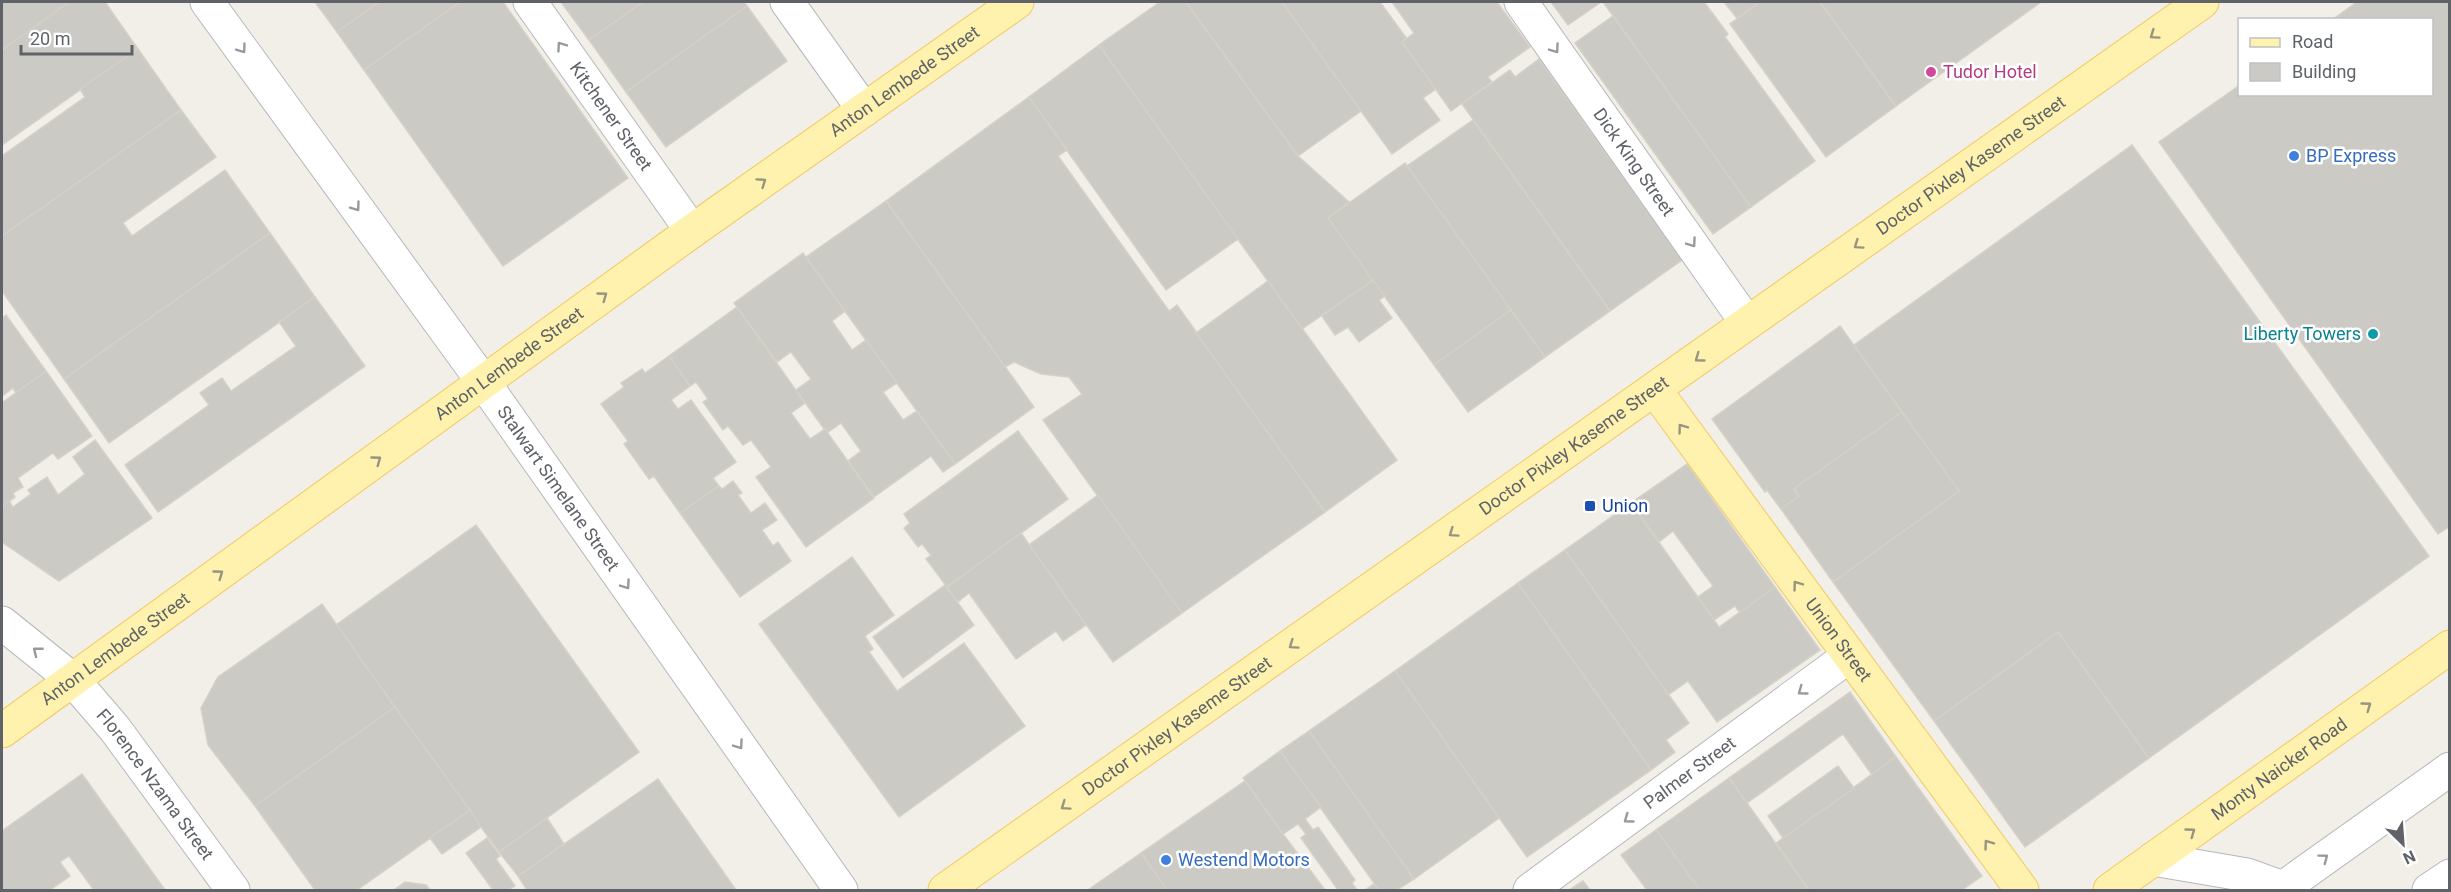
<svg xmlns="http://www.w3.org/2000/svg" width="2451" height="892" font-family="Roboto,sans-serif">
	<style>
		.building { fill: #cccac5; stroke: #d6d1c6; stroke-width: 1.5 }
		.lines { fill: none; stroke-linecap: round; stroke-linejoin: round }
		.minor-casing { stroke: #b5b8bc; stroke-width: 35 }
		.major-casing { stroke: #f2c960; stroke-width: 35 }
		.minor { stroke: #fff; stroke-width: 33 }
		.major { stroke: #fff2af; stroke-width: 33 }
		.oneway { stroke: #979581 }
		.oneway2 { stroke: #979a9d }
		.hotel-dot { fill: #d1479c; stroke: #fff; stroke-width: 2 }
		.shop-dot { fill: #3f7fe0; stroke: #fff; stroke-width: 2 }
		.culture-dot { fill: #0f9aa8; stroke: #fff; stroke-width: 2 }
		.transit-dot { fill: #1a4fb4; stroke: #fff; stroke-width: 2 }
		.labels { text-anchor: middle; stroke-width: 5; stroke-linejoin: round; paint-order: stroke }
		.hotel-label { font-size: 18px; fill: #b23c85; stroke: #fff; text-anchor: start }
		.street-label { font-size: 18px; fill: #5f6368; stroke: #fff }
		.shop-label { font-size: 18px; fill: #366cbe; stroke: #fff; text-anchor: start }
		.culture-label { font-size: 18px; fill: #0d838f; stroke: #fff; text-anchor: end }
		.transit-label { font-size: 18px; fill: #164399; stroke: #fff; text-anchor: start }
	</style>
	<rect width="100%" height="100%" fill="#f1efe8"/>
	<g class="building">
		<polygon points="2,2 69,2 2,50"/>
		<polygon points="69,2 105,2 138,49 2,145 2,50"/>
		<polygon points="315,2 379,2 337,32"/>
		<polygon points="379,2 458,2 459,3 364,70 337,32"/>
		<polygon points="460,2 503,2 628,178 503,266 364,70"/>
		<polygon points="561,2 643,2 589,40"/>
		<polygon points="643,2 744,2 747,6 626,92 589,40"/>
		<polygon points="1160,2 1186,2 1298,156 1349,202 1328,218 1373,280 1302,329 1099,45"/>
		<polygon points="1186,2 1282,2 1361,111 1298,156"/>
		<polygon points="1282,2 1380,2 1407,39 1402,42 1436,89 1423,98 1440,120 1392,154"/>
		<polygon points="1392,2 1497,2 1530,47 1488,77 1492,82 1451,111 1402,42 1414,33"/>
		<polygon points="1551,2 1601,2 1568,25"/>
		<polygon points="1603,2 1704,2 1728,34 1725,37 1815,161 1751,207"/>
		<polygon points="1724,2 1760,2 1737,18"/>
		<polygon points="1760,2 1820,2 1896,106 1826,157 1730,24"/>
		<polygon points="1820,2 2041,2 1896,106"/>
		<polygon points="2357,2 2450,2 2450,526 2438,534 2159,142 2240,85 2240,94 2432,94 2432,20 2332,20"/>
		<polygon points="747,6 787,61 666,147 626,92"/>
		<polygon points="1613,16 1751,207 1713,234 1575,43"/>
		<polygon points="1099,45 1238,239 1166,290 1029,97"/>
		<polygon points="138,49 181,110 2,236 2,156 85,97 80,89"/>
		<polygon points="1539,59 1682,260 1610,311 1462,104 1510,70 1515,77"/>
		<polygon points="1029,97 1067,150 1058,156 1169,311 1177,305 1325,512 1182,613 1043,420 1082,394 1069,377 1041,374 1014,362 1005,367 886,201"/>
		<polygon points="181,110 216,157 123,223 132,236 225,170 270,233 64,379 2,291 2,236"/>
		<polygon points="1473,120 1610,311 1545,357 1407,166"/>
		<polygon points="2132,145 2429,556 2149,758 2058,632 1934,721 1833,582 1959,491 1854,345"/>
		<polygon points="1405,163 1511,310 1434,365 1328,218"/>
		<polygon points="886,201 1034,407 955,464 806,257"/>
		<polygon points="270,233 315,297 109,443 64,379"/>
		<polygon points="803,253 845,311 832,321 852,350 866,340 897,383 883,392 903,420 917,411 955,464 943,472 931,456 874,497 848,461 861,451 841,423 827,433 796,390 811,379 791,352 777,362 734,303"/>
		<polygon points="1373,280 1385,296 1379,300 1392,318 1359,342 1348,327 1335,335 1322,316"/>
		<polygon points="1268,281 1397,460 1325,512 1196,333"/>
		<polygon points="315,297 365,366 158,512 125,465 209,405 200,393 222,378 231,391 296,346 279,322"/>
		<polygon points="737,307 805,403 791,413 810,439 825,429 874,498 806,547 756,477 771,467 751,440 743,445 728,426 723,430 703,402 708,399 696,382 690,386 669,356"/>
		<polygon points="1511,310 1545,357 1468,412 1434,365"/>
		<polygon points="6,315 46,371 16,393 13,388 2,396 2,318"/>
		<polygon points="1840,326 1902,412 1794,489 1799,496 1781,509 1767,490 1765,492 1712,419"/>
		<polygon points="669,356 690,386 671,400 678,409 691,400 736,462 713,478 719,486 680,513 654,476 649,479 624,444 628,441 601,404 624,387 621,383 642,369 645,373"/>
		<polygon points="46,371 92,436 58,459 53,453 18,478 23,487 13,493 15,497 2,507 2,403"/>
		<polygon points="1902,412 1959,491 1833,582 1781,509 1799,496 1794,489"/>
		<polygon points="1018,431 1068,499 947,587 926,559 931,555 922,544 918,547 904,528 910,523 904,514"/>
		<polygon points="95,440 152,518 59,581 2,542 2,507 9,501 13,507 31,494 28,490 47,477 58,495 85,474 73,457"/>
		<polygon points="1687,464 1775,587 1740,613 1735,606 1714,620 1698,597 1713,586 1673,531 1659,542 1631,503"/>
		<polygon points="733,481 742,493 738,495 751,513 765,503 777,520 762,530 773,546 778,542 791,561 740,597 680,513 719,486 722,489"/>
		<polygon points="1098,495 1182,613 1113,662 1029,545"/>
		<polygon points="1631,503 1719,627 1775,587 1820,650 1717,722 1688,681 1668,695 1565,550"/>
		<polygon points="476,525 639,752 499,852 336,625"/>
		<polygon points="1021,533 1086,625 1063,641 1056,631 1016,659 969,593 958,602 947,587"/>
		<polygon points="1565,550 1689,723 1666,740 1675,752 1651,770 1518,583"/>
		<polygon points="852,557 894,615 865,636 873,649 869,652 897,691 964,643 1025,726 899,817 759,624"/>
		<polygon points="1518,583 1651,770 1527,857 1395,671"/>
		<polygon points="945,585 974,625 903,678 873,637"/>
		<polygon points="322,604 395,707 255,806 208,745 201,708 218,677"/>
		<polygon points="2058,632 2149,758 2025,847 1934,721"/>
		<polygon points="1395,671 1499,818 1414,879 1309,731"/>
		<polygon points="1850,692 1896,757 1872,775 1843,734 1747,803 1729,778"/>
		<polygon points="395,707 470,810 357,890 315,890 255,806"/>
		<polygon points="1309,731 1414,879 1397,890 1379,890 1280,751"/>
		<polygon points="1280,751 1321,807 1305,819 1313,830 1318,827 1355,880 1352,883 1357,890 1338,890 1301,838 1306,834 1298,824 1283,834 1243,778"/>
		<polygon points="1896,757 1982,876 1962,890 1809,890 1776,843"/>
		<polygon points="1838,766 1854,788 1783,838 1768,816"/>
		<polygon points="82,774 165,890 94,890 69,856 60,862 70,876 50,890 2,890 2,831"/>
		<polygon points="1729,778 1747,803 1809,890 1700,890 1656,830"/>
		<polygon points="658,779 736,890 527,890 518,876"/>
		<polygon points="1245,781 1283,834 1325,890 1167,890 1141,853"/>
		<polygon points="470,810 481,827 442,854 430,838"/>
		<polygon points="547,818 564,844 518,876 499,852"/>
		<polygon points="1656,830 1700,890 1647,890 1621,855"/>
		<polygon points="487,838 500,856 496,859 515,886 508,890 493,890 466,853"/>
		<polygon points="1141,853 1167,890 1088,890"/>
		<polygon points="1583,881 1590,890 1569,890"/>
		<polygon points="405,882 426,885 430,890 394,890"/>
		<polygon points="1374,884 1379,890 1365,890"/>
	</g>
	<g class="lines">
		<g class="minor-casing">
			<g id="minor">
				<path id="s1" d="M 207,2 L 484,383 L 841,890"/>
				<path id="s2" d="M 530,2 L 692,231"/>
				<polyline points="787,2 864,110"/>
				<path id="s3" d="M 1521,2 L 1747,323"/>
				<path id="s4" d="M 2,623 L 73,680 L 115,729 L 233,890"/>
				<polyline points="2153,859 2247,875 2283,888 2450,769"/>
				<path id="s5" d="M 1530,890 L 1849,656"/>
				<polyline points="2429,890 2450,876"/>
			</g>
		</g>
		<g class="major-casing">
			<g id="major">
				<path id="s6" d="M 1655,390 L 2022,890"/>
				<path id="s7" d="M 2,731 L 692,231 L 1017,2"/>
				<path id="s8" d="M 945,890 L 2202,2"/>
				<path id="s9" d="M 2110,890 L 2450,647"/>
			</g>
		</g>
		<use href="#minor" class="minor"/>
		<use href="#major" class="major"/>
	</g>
	<defs><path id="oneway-chevron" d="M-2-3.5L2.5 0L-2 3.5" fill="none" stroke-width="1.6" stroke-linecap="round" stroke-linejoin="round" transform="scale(1.5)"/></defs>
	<g class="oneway">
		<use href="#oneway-chevron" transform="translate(2154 35) rotate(145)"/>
		<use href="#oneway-chevron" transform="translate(762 182) rotate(-35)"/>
		<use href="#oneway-chevron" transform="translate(1858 245) rotate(145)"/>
		<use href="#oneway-chevron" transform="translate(603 296) rotate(-36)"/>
		<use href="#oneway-chevron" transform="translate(1699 358) rotate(144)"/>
		<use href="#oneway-chevron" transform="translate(1682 428) rotate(-126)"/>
		<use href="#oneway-chevron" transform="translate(377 460) rotate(-36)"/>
		<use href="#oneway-chevron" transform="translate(1453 533) rotate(145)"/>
		<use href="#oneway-chevron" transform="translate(219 574) rotate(-36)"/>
		<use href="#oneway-chevron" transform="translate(1797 585) rotate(-126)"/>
		<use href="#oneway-chevron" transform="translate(1293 645) rotate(145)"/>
		<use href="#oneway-chevron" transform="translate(2367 706) rotate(-36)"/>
		<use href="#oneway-chevron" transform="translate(1065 806) rotate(145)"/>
		<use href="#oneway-chevron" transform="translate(2191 832) rotate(-36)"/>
		<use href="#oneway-chevron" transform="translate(1988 844) rotate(-126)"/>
	</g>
	<g class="oneway2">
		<use href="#oneway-chevron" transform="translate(561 46) rotate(-125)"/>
		<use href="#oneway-chevron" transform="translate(242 49) rotate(54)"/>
		<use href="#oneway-chevron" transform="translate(1555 49) rotate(55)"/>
		<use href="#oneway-chevron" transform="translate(356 207) rotate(54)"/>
		<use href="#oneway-chevron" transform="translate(1692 243) rotate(55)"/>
		<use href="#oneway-chevron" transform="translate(626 585) rotate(55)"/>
		<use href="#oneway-chevron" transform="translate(37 651) rotate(-141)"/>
		<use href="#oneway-chevron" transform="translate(1802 691) rotate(144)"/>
		<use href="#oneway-chevron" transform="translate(739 745) rotate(55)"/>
		<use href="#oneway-chevron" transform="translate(1628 819) rotate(144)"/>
		<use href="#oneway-chevron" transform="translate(2324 858) rotate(-37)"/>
	</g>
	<circle class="hotel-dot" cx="1931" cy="72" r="6"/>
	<g class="shop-dot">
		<circle cx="2294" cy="156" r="6"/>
		<circle cx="1166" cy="860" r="6"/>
	</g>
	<circle class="culture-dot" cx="2373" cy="334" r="6"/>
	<rect class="transit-dot" x="1584" y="500" width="12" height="12" rx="3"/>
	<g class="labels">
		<g class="hotel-label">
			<text x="1943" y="78">Tudor Hotel</text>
		</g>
		<g class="street-label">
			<text dy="6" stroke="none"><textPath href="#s7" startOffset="1112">Anton Lembede Street</textPath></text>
			<text dy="6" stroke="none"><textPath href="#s2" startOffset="140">Kitchener Street</textPath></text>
			<text dy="6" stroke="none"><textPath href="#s3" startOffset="196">Dick King Street</textPath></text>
			<text dy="6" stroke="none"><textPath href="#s8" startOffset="1256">Doctor Pixley Kaseme Street</textPath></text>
			<text dy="6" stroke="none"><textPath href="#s7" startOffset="626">Anton Lembede Street</textPath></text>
			<text dy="6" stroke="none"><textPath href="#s8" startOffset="770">Doctor Pixley Kaseme Street</textPath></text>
			<text dy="6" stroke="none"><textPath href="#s1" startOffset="600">Stalwart Simelane Street</textPath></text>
			<text dy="6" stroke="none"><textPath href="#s6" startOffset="310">Union Street</textPath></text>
			<text dy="6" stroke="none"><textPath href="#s7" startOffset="140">Anton Lembede Street</textPath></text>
			<text dy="6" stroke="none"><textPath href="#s8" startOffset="284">Doctor Pixley Kaseme Street</textPath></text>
			<text dy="6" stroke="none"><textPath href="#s9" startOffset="208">Monty Naicker Road</textPath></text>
			<text dy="6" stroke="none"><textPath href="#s5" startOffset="198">Palmer Street</textPath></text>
			<text dy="6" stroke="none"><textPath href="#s4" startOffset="224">Florence Nzama Street</textPath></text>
		</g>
		<g class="shop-label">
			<text x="2306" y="162">BP Express</text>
			<text x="1178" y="866">Westend Motors</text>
		</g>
		<g class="culture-label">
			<text x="2361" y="340">Liberty Towers</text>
		</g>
		<g class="transit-label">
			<text x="1602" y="512">Union</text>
		</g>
	</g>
	<rect width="2451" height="892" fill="none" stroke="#5f6368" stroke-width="6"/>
	<rect x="2238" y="18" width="195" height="78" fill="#ffffff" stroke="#bfc1c3" stroke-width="1.5"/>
	<rect x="2250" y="38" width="30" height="9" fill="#fff2af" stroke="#bfc1c3" stroke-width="1.5"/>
	<text x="2292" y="48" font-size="18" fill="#5f6368">Road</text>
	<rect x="2250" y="63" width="30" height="18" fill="#cccac5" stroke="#bfc1c3" stroke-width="1.5"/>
	<text x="2292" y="78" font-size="18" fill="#5f6368">Building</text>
	<g transform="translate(2403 844) rotate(155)" stroke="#ffffff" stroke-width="4.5" paint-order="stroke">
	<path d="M0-4.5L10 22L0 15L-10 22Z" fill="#5f6368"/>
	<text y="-9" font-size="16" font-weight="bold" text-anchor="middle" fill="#5f6368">N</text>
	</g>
	<path d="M21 45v9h111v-9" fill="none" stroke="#5f6368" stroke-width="3"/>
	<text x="30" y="45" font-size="18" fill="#5f6368" stroke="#ffffff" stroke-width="4.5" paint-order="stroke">20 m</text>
</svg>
